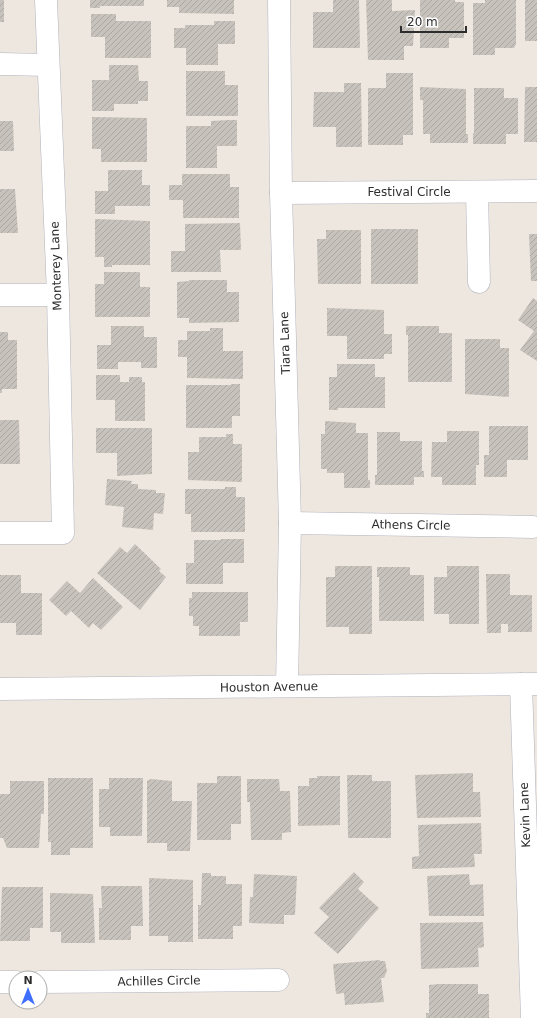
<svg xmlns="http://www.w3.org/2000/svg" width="537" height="1018" font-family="'DejaVu Sans',sans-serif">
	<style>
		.building { fill: url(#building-hatch) }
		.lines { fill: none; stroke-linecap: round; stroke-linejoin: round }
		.minor-casing { stroke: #b0b3bd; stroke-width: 23 }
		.minor { stroke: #fff; stroke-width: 22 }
		.labels { text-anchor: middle; stroke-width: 3; stroke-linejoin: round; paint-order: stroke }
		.street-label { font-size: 12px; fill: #2d2d2d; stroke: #fff }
	</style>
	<defs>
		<pattern id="building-hatch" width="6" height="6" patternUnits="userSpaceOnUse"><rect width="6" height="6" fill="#c7c2bb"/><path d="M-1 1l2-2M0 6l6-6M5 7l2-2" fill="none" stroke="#aba7a1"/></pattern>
	</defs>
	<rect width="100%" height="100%" fill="#eee7e0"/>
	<g class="building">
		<rect x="0" y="0" width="4" height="22"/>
		<polygon points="90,0 144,0 144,6 100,6 100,8 90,8"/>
		<polygon points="167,0 234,0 234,14 179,13 179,7 167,7"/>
		<polygon points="333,0 359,0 360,48 313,48 313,12 333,12"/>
		<polygon points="366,0 392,0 392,11 415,10 413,46 404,46 404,60 368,60"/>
		<polygon points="420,0 455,0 455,2 464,2 464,38 449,38 449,48 420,48"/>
		<polygon points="485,0 516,0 516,44 514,48 495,48 495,55 473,55 473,3 485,3"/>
		<rect x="525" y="0" width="12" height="41"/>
		<polygon points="91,14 116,14 116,21 151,21 151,58 105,58 105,37 91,37"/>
		<polygon points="214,21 235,21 235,44 218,44 218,65 186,65 186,48 174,48 174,28 185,28 185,25 214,25"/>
		<polygon points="109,65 138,65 139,81 148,81 148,101 138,101 138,104 114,104 114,111 92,111 92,80 109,80"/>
		<polygon points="186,71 225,71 225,85 238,85 238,116 186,116"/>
		<polygon points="386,73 413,73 413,135 403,135 403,145 368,145 368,88 386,88"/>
		<polygon points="344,83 361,83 362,147 336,147 336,127 313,127 314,92 344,92"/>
		<polygon points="420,87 466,89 466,134 468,134 468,143 430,143 430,134 423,134 423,100 420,100"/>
		<polygon points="525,87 537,87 537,142 524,142"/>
		<polygon points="474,88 504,88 504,98 518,98 518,134 506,134 506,144 473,144 473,133 474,133"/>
		<polygon points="92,117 147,118 147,162 101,162 101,149 92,149"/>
		<polygon points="229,120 237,120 237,146 217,146 217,168 186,168 186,126 211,126 211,121"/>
		<polygon points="0,121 13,121 14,151 0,151"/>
		<polygon points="108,170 142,170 142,185 150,185 150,206 115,206 115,214 95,214 95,191 108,191"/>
		<polygon points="182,174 230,174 230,187 239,187 239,218 183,218 183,200 169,200 169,185 182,185"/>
		<polygon points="0,189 15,189 18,233 0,233"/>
		<polygon points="95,219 150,221 150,265 112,265 112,267 104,267 104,257 95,257"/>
		<polygon points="240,223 241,250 220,250 221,272 171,272 171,251 185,251 185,224"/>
		<rect x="371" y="229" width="47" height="55"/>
		<polygon points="326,230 361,230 361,284 318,284 317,239 326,239"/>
		<polygon points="529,234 537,234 537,281 531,281"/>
		<polygon points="104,272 140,272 140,287 150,287 150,317 95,317 95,284 104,284"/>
		<polygon points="189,280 227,280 227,292 239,292 239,322 189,323 189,318 177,318 177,282 189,281"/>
		<polygon points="533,298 537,301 537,361 520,350 534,331 518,320"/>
		<polygon points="327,308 384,310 384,334 392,334 392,354 384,354 384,359 347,359 347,336 327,336"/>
		<polygon points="111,326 144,326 144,337 157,337 157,368 141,368 141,362 118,362 118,369 97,369 97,345 111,345"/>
		<polygon points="406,326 439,326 439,333 452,333 452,382 408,382 408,335 406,335"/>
		<polygon points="210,328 223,328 223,351 243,351 243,379 187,378 187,357 178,357 178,340 187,340 187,331 210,331"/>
		<polygon points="0,332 8,332 8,340 17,340 17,389 2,389 2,393 0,393"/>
		<polygon points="465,339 500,339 500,348 509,348 509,397 465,394"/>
		<polygon points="337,364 375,364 375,377 385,377 385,408 338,408 338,410 329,410 329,377 337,377"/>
		<polygon points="96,375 120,375 120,382 129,382 129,377 142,377 142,382 145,382 145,421 115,421 115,400 96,400"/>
		<polygon points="231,384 240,384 240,416 232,416 232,428 186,428 186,385 231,385"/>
		<polygon points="0,420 19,420 20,464 0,464"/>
		<polygon points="325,421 356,423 356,433 368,433 368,480 370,480 370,488 344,488 344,473 327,473 327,469 321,469 321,434 325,434"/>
		<polygon points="489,426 528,426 528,460 507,460 507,477 484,477 484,455 489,455"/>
		<polygon points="96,428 152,428 152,474 117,476 117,453 96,453"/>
		<polygon points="447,431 479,431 479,465 476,465 476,485 442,485 442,477 431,477 432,442 447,442"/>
		<polygon points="377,432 400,432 400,441 422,441 422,471 424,471 424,477 414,477 414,485 375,485 375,475 377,475"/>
		<polygon points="226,434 233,434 233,444 242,444 242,482 188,480 188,452 199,452 199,437 226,437"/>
		<polygon points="107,479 132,481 131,484 138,484 138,489 156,490 156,493 165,493 163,514 154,513 153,530 122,527 124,507 105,505"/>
		<polygon points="225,487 236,487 236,497 245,497 245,532 191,532 191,514 185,514 185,489 225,489"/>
		<polygon points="221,539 244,539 244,563 223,563 223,584 186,584 186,563 194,563 194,540 221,540"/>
		<polygon points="135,544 161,569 159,571 166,577 140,610 97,573 120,547 127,553"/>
		<polygon points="335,566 372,566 372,634 349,634 349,627 326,627 326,577 335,577"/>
		<polygon points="447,566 479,566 479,624 449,624 449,614 434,614 434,577 447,577"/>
		<polygon points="377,567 410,567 410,575 424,575 424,621 379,621 379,577 377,577"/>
		<polygon points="486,574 510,574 510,595 532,595 532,632 508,632 508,624 501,624 501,633 487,633"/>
		<polygon points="0,575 21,575 21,593 42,593 42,635 16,635 16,623 0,623"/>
		<polygon points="93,578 123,607 101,630 93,623 89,628 71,611 66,616 49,600 67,581 80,593"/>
		<polygon points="192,592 248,592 248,622 240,622 240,636 199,636 199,626 193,626 193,616 189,616 189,598 192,598"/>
		<polygon points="473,773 473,792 480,792 481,817 417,818 415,775"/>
		<polygon points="347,775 372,775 372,781 391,781 391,838 348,838"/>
		<polygon points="217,776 241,776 241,824 231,824 231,840 197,840 197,783 217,783"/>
		<polygon points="317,776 340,776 340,825 298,826 298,786 309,786 309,778 317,778"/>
		<polygon points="48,778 93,778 93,848 70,848 70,855 51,855 51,842 48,842"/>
		<polygon points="109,778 143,778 142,836 110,836 110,827 99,827 99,789 109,789"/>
		<polygon points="151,779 172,781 172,801 192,801 190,851 167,851 167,843 147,843 147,781"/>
		<polygon points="247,779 279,779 280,791 290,791 291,832 282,833 282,840 251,840 250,802 247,802"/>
		<polygon points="10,781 44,781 44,814 41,814 39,848 7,848 3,838 0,838 0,794 10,794"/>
		<polygon points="481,823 482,854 474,854 475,867 412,869 412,857 419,856 418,825"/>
		<polygon points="354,872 364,882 358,889 379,908 338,954 314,933 329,917 319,908"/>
		<polygon points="202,873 211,873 211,876 226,876 226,884 242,884 242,926 233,926 233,939 198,939 198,905 201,905"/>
		<polygon points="254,874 297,876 295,915 284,915 284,924 249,923 250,897 253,897"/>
		<polygon points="469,874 470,885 483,884 484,916 429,916 427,876"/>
		<polygon points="149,878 193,880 193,942 168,942 168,936 149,936"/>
		<polygon points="101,886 142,886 143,926 131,926 131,940 99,940 99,908 102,908"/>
		<polygon points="2,887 43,887 43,928 30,928 30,941 0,941"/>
		<polygon points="50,893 93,894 95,943 61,943 61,932 50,932"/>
		<polygon points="483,922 484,947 478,948 479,967 421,969 420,923"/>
		<polygon points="380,960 380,961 385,961 387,971 384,978 381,978 384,1002 345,1005 344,993 336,994 333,964"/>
		<polygon points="439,984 478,984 478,994 489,994 489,1018 426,1018 426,1013 429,1013 429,985"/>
	</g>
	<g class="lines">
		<g class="minor-casing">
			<g id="minor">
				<polyline points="279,0 281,193 290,523 287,686"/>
				<polyline points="0,64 48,65"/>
				<polyline points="477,192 479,282"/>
				<polyline points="281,193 537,191"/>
				<polyline points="0,295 58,295"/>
				<polyline points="290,523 533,527"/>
				<polyline points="0,533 63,533 58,295 46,0"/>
				<polyline points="521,684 532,1018"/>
				<polyline points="0,689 537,684"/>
				<polyline points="0,982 16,982"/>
				<polyline points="40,982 278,980"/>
			</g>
		</g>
		<use href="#minor" class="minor"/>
	</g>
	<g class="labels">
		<g class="street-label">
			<text x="409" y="196">Festival Circle</text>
			<text transform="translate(56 266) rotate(-92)" y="4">Monterey Lane</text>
			<text transform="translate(285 343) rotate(-92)" y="4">Tiara Lane</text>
			<text transform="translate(411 525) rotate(1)" y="4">Athens Circle</text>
			<text transform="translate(269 687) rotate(-1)" y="4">Houston Avenue</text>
			<text transform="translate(525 815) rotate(-92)" y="4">Kevin Lane</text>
			<text transform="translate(159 981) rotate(-1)" y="4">Achilles Circle</text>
		</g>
	</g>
	<g transform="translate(28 990)"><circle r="19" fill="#ffffff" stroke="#ababab"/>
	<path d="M0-3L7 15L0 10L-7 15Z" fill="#406ffb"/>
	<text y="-6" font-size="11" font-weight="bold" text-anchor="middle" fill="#2d2d2d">N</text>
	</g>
	<path d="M401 26v6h65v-6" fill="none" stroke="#2d2d2d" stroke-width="2"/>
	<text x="407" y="26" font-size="12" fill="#2d2d2d" stroke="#ffffff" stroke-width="3" paint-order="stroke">20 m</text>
</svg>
